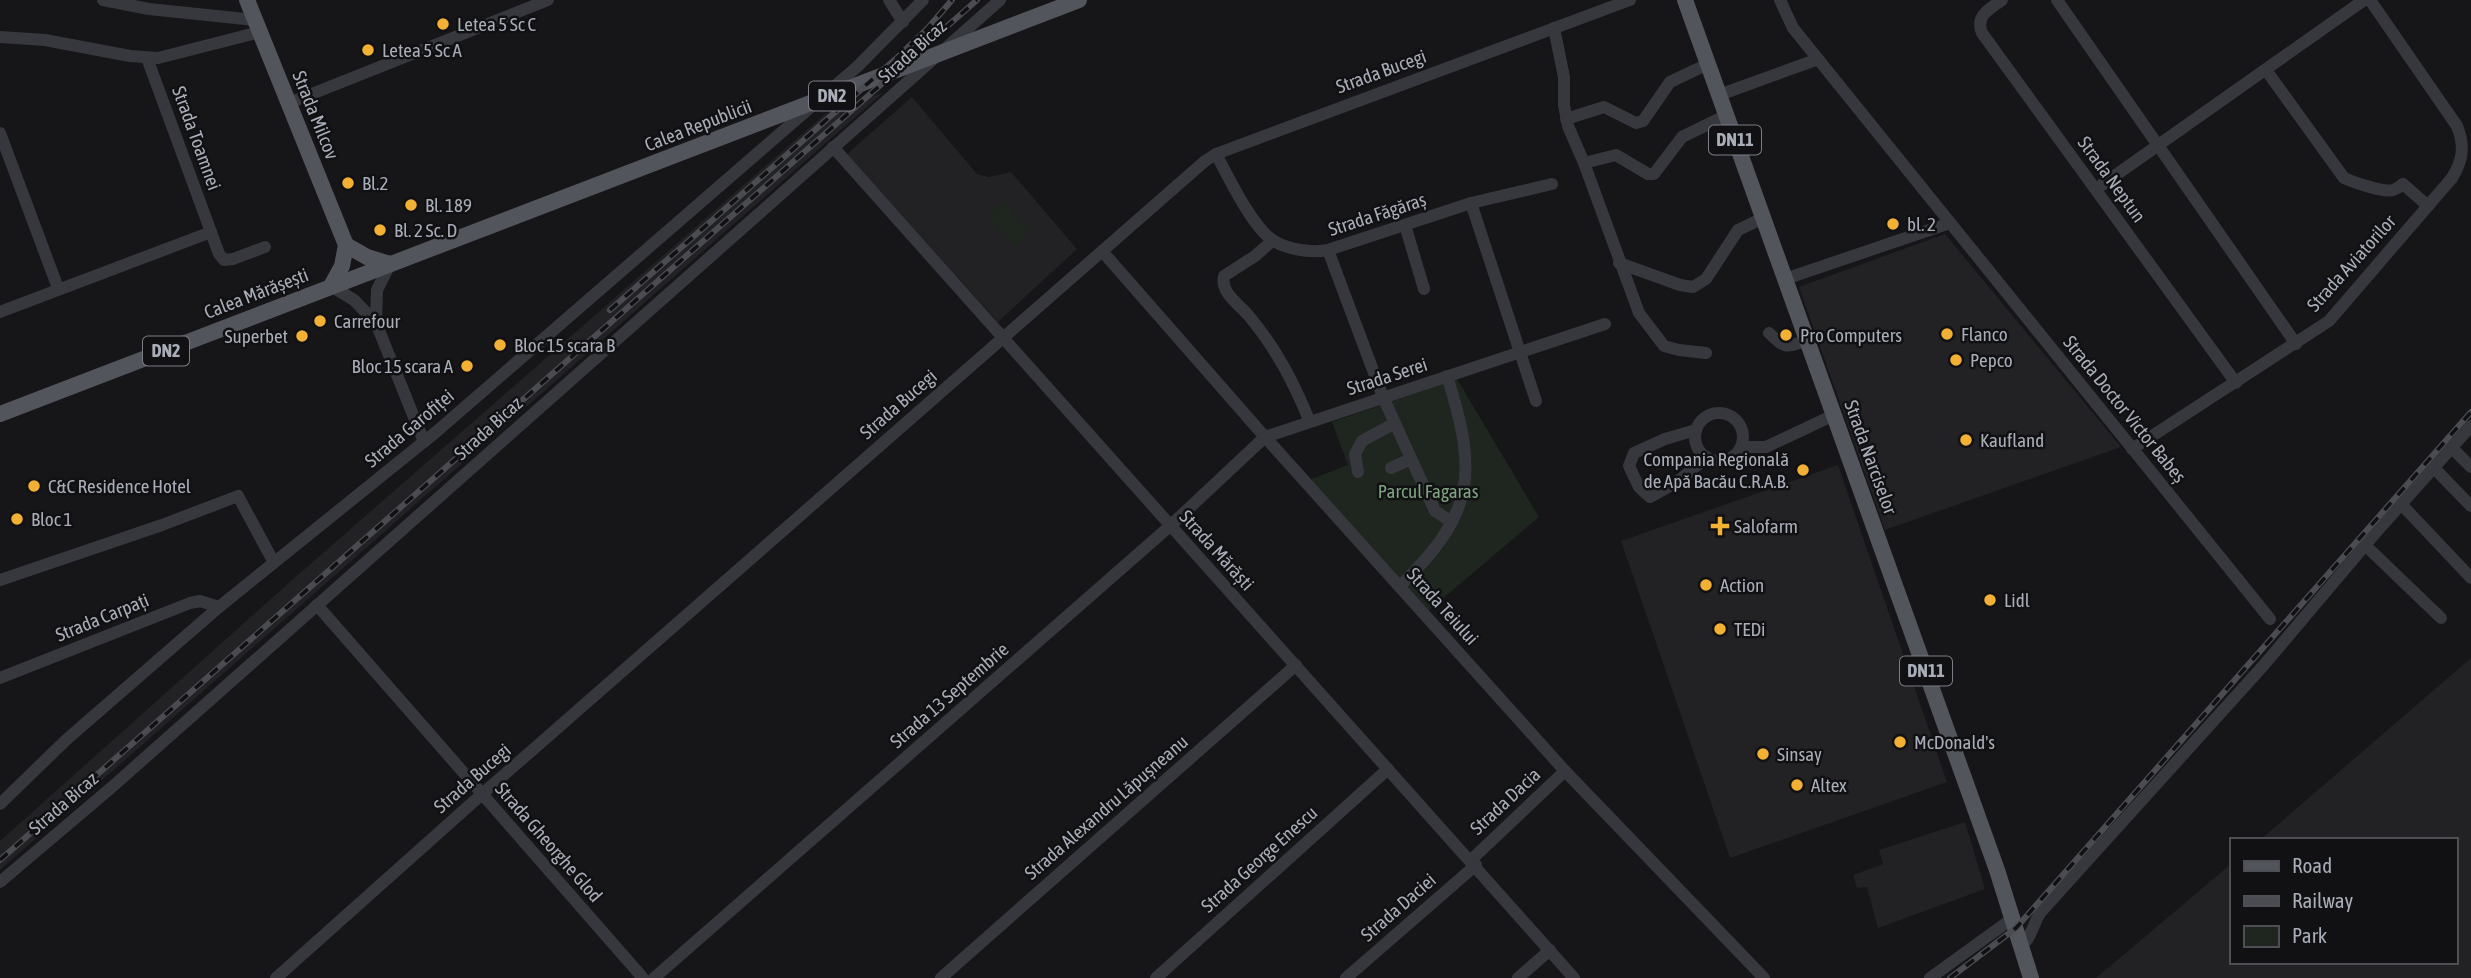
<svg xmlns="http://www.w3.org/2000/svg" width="2471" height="978" font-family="'Asap Condensed',sans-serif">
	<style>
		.built { fill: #222225 }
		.green { fill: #1e261f }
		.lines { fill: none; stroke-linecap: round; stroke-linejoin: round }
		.minor { stroke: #37383d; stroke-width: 12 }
		.major { stroke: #53555c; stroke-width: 16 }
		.rail-casing { stroke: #4a4c52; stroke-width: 6 }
		.rail { stroke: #111113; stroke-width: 3.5; stroke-dasharray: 10; stroke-linecap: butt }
		.poi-dot { fill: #f2b134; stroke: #111113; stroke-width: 2.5 }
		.labels { text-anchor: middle; stroke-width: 5; stroke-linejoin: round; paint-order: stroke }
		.shield { fill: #111113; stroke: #7b7e86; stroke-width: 2 }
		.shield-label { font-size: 18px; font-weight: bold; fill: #a8adb8 }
		.poi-label { font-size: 19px; fill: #a8adb8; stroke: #111113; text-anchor: start }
		.street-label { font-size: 19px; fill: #a8adb8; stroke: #111113 }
		.park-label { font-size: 19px; fill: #7fa381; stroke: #111113 }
	</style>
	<rect width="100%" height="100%" fill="#161618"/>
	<g class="built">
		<polygon points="884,92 0,870 0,841 291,581 825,114"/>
		<polygon points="912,97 977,174 989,177 1011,172 1077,249 998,322 847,154"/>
		<polygon points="1945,234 2121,447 1885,530 1799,287"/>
		<polygon points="1838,465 1947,782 1730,858 1621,541"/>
		<polygon points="2471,658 2471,978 2096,978 2231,864 2231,962 2455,962 2455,840 2260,840"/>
		<polygon points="1965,822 1985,889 1878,928 1867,887 1857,888 1853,875 1883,864 1879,850"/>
	</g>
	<g class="green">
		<polygon points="1003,202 1030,231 1015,246 987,217"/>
		<polygon points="1457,379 1539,517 1428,611 1309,480 1348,465 1332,422"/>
	</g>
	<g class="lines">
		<g class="minor">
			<polyline points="103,0 149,9 255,20"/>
			<polyline points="889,0 903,22"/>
			<polyline points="1780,0 1793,28 2270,619"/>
			<path d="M 2002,0 C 1989,9 1975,16 1982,33 L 2236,383"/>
			<polyline points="2057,0 2296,344"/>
			<polyline points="1554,28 1564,77 1564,105 1568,126 1584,163 1639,313 1664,346 1679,350 1706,353"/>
			<polyline points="0,37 45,40 130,56 158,58 260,32"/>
			<path d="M 2266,70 L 2344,178 C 2353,182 2384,193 2393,190 C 2397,189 2400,186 2403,184 L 2428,206"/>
			<polyline points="1719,95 1818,59"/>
			<polyline points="289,103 548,0"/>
			<polyline points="1566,119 1604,107 1636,123 1643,121 1670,82 1708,64"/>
			<polyline points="0,133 58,288"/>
			<polyline points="833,147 1574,978"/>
			<path d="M 1216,154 C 1228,176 1253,229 1274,241 C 1289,250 1312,253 1328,250 L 1471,203 L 1552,184"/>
			<polyline points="1584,163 1616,155 1648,174 1654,174 1682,137 1727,115"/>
			<polyline points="2096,189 2364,0"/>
			<polyline points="1471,203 1536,401"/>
			<polyline points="1405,225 1424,289"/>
			<polyline points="211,232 219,254 224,260 233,259 265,247"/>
			<path d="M 1272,241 L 1255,256 L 1224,276 C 1220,293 1239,304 1249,316 C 1277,350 1293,381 1310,422"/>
			<polyline points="1328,250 1383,397 1435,511 1452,522"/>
			<polyline points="1102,251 1265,437 1565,771 1764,978"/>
			<polyline points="1619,263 1680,285 1693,287 1706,279 1738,230 1763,218"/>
			<polyline points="390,264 377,290 376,323 424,442"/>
			<polyline points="1785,279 1950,223"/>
			<polyline points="331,286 354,300 376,323"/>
			<polyline points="0,312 211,232 147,58"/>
			<path d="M 1769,333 C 1786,349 1785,348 1807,340"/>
			<circle cx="1719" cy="437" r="24"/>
			<polyline points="1696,430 1665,439 1634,453 1629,466 1639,487 1650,497 1677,482 1707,457"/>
			<polyline points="1741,447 1766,447 1834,415"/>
			<polyline points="2451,447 2471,467"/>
			<path d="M 2132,449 L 2329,321 L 2452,178 C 2463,160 2465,146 2457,126 L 2370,0"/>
			<polyline points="2433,467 2471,506"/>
			<polyline points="1391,468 1411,459"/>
			<polyline points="1358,472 1355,454 1362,441 1395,423"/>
			<polyline points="2402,505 2471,578"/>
			<polyline points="2365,545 2441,618"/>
			<polyline points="0,580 162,525 238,496 273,561"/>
			<path d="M 1400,586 C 1475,513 1478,474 1447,376"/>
			<polyline points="317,605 643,978"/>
			<polyline points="0,678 190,603 200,601 219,607"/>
			<polyline points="0,804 66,740 219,607 436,432 858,66 923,0"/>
			<polyline points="1471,860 1565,771"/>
			<polyline points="0,882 112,787 1000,0"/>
			<path d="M 2022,945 C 2032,937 2033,924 2040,913 L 2263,666 L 2378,530 L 2471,426"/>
			<polyline points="276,978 481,795 1205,161 1216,154 1630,0"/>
			<polyline points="654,978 1170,526 1265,437 1605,324"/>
			<polyline points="941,978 1296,665"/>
			<polyline points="1156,978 1388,769"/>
			<polyline points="1346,978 1476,865"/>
			<polyline points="1518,978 1550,950"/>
			<polyline points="1930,978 2013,918"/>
		</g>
		<g class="major">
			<polyline points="247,0 346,245 342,266 331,286"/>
			<polyline points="1685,0 1997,870 2031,978"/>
			<polyline points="346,245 367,257 390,264"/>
			<polyline points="0,414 1079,0"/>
		</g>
		<g class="rail-casing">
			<g id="rail">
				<polyline points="610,310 899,56 927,29 952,0"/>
				<polyline points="0,860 977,0"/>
				<polyline points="1950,978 2016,928 2471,412"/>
			</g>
		</g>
		<use href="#rail" class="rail"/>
	</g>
	<g class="poi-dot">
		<circle cx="443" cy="24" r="7"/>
		<circle cx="368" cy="50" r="7"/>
		<circle cx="348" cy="183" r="7"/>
		<circle cx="411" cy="205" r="7"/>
		<circle cx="1893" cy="224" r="7"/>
		<circle cx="380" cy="230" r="7"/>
		<circle cx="320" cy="321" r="7"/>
		<circle cx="1947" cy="334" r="7"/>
		<circle cx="1786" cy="335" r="7"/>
		<circle cx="302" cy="336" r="7"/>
		<circle cx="500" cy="345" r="7"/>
		<circle cx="1956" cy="360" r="7"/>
		<circle cx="467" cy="366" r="7"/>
		<circle cx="1966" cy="440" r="7"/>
		<circle cx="1803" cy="470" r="7"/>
		<circle cx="34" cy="486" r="7"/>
		<circle cx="17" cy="519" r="7"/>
		<path d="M1716.5 515.5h7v7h7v7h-7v7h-7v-7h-7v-7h7z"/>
		<circle cx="1706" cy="585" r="7"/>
		<circle cx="1990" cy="600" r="7"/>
		<circle cx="1720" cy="629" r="7"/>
		<circle cx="1900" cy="742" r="7"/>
		<circle cx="1763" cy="754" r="7"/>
		<circle cx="1797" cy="785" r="7"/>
	</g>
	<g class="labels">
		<g class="shield">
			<rect x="809" y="81.5" width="46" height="29" rx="5"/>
			<rect x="1709" y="125.5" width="52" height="29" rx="5"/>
			<rect x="143" y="336.5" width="46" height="29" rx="5"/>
			<rect x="1900" y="656.5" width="52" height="29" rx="5"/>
		</g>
		<g class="shield-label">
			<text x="832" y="102">DN2</text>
			<text x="1735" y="146">DN11</text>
			<text x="166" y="357">DN2</text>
			<text x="1926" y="677">DN11</text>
		</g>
		<g class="poi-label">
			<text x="457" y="31">Letea 5 Sc C</text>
			<text x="382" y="57">Letea 5 Sc A</text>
			<text x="362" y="190">Bl.2</text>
			<text x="425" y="212">Bl. 189</text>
			<text x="1907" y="231">bl. 2</text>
			<text x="394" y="237">Bl. 2 Sc. D</text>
			<text x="334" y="328">Carrefour</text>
			<text x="1961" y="341">Flanco</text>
			<text x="1800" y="342">Pro Computers</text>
			<text x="288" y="343" text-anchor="end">Superbet</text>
			<text x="514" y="352">Bloc 15 scara B</text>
			<text x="1970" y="367">Pepco</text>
			<text x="453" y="373" text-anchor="end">Bloc 15 scara A</text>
			<text x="1980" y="447">Kaufland</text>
			<text x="1789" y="466" text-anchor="end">Compania Regională<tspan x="1789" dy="22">de Apă Bacău C.R.A.B.</tspan></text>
			<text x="48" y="493">C&amp;C Residence Hotel</text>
			<text x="31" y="526">Bloc 1</text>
			<text x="1734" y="533">Salofarm</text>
			<text x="1720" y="592">Action</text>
			<text x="2004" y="607">Lidl</text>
			<text x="1734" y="636">TEDi</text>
			<text x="1914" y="749">McDonald's</text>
			<text x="1777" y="761">Sinsay</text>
			<text x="1811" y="792">Altex</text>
		</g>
		<g class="street-label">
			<text transform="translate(912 51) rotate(-42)" y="7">Strada Bicaz</text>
			<text transform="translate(1381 71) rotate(-20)" y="7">Strada Bucegi</text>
			<text transform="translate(316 115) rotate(68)" y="7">Strada Milcov</text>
			<text transform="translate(698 125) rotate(-21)" y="7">Calea Republicii</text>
			<text transform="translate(197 138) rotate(70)" y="7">Strada Toamnei</text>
			<text transform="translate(2112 179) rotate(54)" y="7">Strada Neptun</text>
			<text transform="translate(1377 214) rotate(-18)" y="7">Strada Făgăraș</text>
			<text transform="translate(2351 263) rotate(-48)" y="7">Strada Aviatorilor</text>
			<text transform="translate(256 293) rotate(-21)" y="7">Calea Mărășești</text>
			<text transform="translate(1387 376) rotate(-18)" y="7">Strada Serei</text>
			<text transform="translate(898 404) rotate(-41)" y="7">Strada Bucegi</text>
			<text transform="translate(2125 409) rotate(51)" y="7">Strada Doctor Victor Babeș</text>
			<text transform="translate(409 428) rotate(-40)" y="7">Strada Garofiței</text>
			<text transform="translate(488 428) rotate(-42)" y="7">Strada Bicaz</text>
			<text transform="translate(1871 457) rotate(70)" y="7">Strada Narciselor</text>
			<text transform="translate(1217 550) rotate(48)" y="7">Strada Mărăști</text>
			<text transform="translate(1443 606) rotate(48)" y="7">Strada Teiului</text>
			<text transform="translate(102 617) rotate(-22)" y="7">Strada Carpați</text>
			<text transform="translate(949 695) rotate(-41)" y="7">Strada 13 Septembrie</text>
			<text transform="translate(472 778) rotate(-41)" y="7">Strada Bucegi</text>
			<text transform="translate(1505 801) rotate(-43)" y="7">Strada Dacia</text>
			<text transform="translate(63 803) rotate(-41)" y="7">Strada Bicaz</text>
			<text transform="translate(1106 807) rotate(-41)" y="7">Strada Alexandru Lăpușneanu</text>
			<text transform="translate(549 842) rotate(49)" y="7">Strada Gheorghe Glod</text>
			<text transform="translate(1259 859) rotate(-42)" y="7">Strada George Enescu</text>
			<text transform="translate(1398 907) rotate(-41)" y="7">Strada Daciei</text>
		</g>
		<g class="park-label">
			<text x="1428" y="498">Parcul Fagaras</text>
		</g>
	</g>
	<rect x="2230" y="838" width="228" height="126" fill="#111113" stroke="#4d4f55" stroke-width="2"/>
	<rect x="2244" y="861" width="35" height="10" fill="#53555c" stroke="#4d4f55" stroke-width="2"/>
	<text x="2292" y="873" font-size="21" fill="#a8adb8">Road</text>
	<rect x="2244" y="896" width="35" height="10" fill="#4a4c52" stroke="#4d4f55" stroke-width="2"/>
	<text x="2292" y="908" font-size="21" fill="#a8adb8">Railway</text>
	<rect x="2244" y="926" width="35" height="21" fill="#1e261f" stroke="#4d4f55" stroke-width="2"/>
	<text x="2292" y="943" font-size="21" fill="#a8adb8">Park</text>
</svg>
